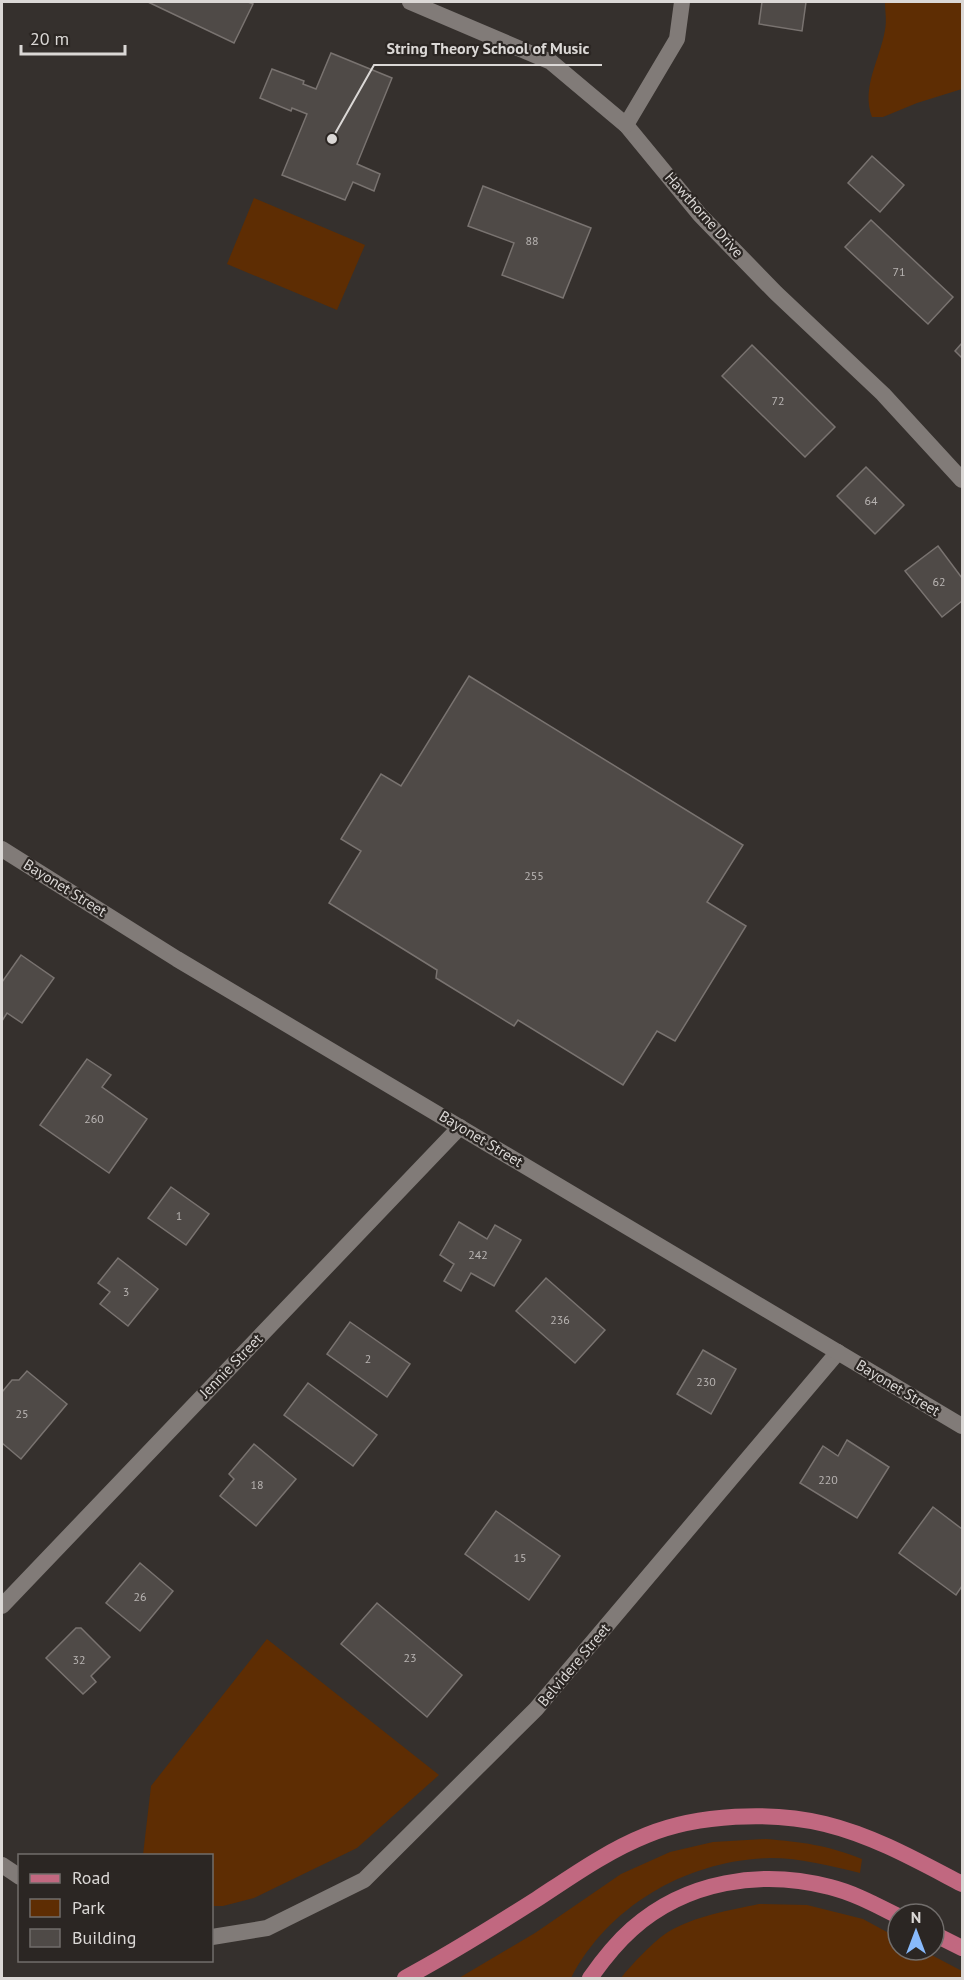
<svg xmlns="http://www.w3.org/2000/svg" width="964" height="1980" font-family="'PT Sans',sans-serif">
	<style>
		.green { fill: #5e2d03 }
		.building { fill: #4f4a47; stroke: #797370; stroke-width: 1.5 }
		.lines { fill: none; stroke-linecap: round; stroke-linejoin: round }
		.minor { stroke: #817b78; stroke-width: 16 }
		.tertiary { stroke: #817b78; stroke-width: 16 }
		.primary { stroke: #c16880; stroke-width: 16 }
		.labels { text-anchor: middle; stroke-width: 4.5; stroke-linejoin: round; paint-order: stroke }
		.number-label { font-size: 12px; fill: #b8b4b2 }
		.street-label { font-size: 15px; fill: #dbd8d6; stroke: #2b2623 }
		.leader { fill: none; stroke: #dbd8d6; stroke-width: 2 }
		.callout-dot { fill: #dbd8d6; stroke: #2b2623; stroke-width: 2 }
		.callout-label { font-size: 16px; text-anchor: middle; font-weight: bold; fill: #dbd8d6; stroke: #2b2623; stroke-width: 4.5; stroke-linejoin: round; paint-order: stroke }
	</style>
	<rect width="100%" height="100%" fill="#35302d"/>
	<g class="green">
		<path d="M 885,2 L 962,2 L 962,89 L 917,103 L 883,117 L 872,117 C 861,87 880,60 885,30 C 887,21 885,11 885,2 Z"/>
		<polygon points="254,198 365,245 337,310 227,264"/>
		<polygon points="267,1639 439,1775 357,1848 254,1898 223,1906 212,1906 212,1856 143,1855 151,1786"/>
		<path d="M 766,1839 C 802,1842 827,1845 862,1859 L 860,1873 C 831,1866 801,1858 770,1858 C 688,1860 609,1905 571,1978 L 459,1978 L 535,1933 L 621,1874 L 670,1852 L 713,1842 Z"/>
		<path d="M 759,1904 L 807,1905 L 863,1919 L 898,1938 L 898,1950 L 922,1950 L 962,1971 L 962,1978 L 621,1978 C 631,1965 655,1940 668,1932 C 695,1916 730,1910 759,1904 Z"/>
	</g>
	<g class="building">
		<polygon points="148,2 248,2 253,4 234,43"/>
		<polygon points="762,2 806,2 802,31 759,24"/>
		<polygon points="331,53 392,78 357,164 380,174 374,191 353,182 345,200 282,175 307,114 292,108 291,111 260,98 272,69 304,81 303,84 316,89"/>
		<polygon points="872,156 904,185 880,212 848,183"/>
		<polygon points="483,186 591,228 563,298 502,275 514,243 468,226"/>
		<polygon points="871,220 953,297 928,324 845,247"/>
		<polygon points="962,343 962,358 955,351"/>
		<polygon points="752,345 835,427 805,457 722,376"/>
		<polygon points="866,467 904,505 875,534 837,496"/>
		<polygon points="938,546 962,578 962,601 942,617 905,571"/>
		<polygon points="469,676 743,845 707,902 746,926 675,1041 657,1031 623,1085 518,1020 514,1026 436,978 437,970 329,903 361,851 341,839 381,774 401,786"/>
		<polygon points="21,955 54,978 22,1023 7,1013 2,1021 2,982"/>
		<polygon points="87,1059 111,1075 102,1087 147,1119 109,1173 40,1125"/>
		<polygon points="171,1187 209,1214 186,1245 148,1218"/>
		<polygon points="459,1222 487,1239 495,1225 521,1240 494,1286 471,1273 461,1291 444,1281 454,1264 440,1255"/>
		<polygon points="118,1258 158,1289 128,1326 100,1304 110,1292 98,1283"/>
		<polygon points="546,1278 605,1330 575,1363 516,1311"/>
		<polygon points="350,1322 410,1364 387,1397 327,1354"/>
		<polygon points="703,1350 736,1369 711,1414 677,1394"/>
		<polygon points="27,1371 67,1404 21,1459 2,1443 2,1392 12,1380 19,1380"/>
		<polygon points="308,1383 377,1435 353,1466 284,1415"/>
		<polygon points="847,1440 889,1467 857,1518 800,1483 823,1446 838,1456"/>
		<polygon points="254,1444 296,1479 256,1526 220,1496 234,1479 229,1474"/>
		<polygon points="933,1507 962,1529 962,1586 956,1595 899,1553"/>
		<polygon points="496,1511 560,1556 529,1600 465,1554"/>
		<polygon points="140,1563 173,1591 140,1631 106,1603"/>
		<polygon points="377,1603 462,1675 427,1717 341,1644"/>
		<polygon points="76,1628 81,1628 110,1657 91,1676 96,1682 83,1694 46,1658"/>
	</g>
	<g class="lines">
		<g class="minor">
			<polyline points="410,2 551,62 626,125 700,215 776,293 883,394 962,480"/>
			<polyline points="626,125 677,39 682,2"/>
			<polyline points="2,1606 460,1127"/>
			<polyline points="2,1865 20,1877"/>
			<polyline points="212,1937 267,1928 364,1880 536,1709 838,1352"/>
		</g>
		<polyline class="tertiary" points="2,849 177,959 962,1426"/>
		<g class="primary">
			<polyline points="934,1934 962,1948"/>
			<path d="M 405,1978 C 450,1954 493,1927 537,1899 C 572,1876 607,1851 647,1835 C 698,1814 772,1811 825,1824 C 874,1836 918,1861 962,1884"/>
			<path d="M 590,1978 C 602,1961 615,1944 632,1929 C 686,1881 761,1869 830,1887 C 854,1893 876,1905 898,1916"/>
		</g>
	</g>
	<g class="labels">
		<g class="number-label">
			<text x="532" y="245">88</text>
			<text x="899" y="276">71</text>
			<text x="778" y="405">72</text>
			<text x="871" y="505">64</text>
			<text x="939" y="586">62</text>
			<text x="534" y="880">255</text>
			<text x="94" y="1123">260</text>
			<text x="179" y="1220">1</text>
			<text x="478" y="1259">242</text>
			<text x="126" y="1296">3</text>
			<text x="560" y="1324">236</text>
			<text x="368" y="1363">2</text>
			<text x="706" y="1386">230</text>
			<text x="22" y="1418">25</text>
			<text x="828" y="1484">220</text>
			<text x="257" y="1489">18</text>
			<text x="520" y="1562">15</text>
			<text x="140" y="1601">26</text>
			<text x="410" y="1662">23</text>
			<text x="79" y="1664">32</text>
		</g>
		<g class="street-label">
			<text transform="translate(704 215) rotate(48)" y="5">Hawthorne Drive</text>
			<text transform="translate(65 888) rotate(32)" y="5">Bayonet Street</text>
			<text transform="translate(481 1139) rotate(31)" y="5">Bayonet Street</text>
			<text transform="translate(231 1366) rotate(-46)" y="5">Jennie Street</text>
			<text transform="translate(898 1388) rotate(31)" y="5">Bayonet Street</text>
			<text transform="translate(574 1665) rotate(-50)" y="5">Belvidere Street</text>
		</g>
	</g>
	<path class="leader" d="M332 139L374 65H602"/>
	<circle class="callout-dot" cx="332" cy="139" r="6"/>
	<g class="callout-label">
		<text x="488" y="54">String Theory School of Music</text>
	</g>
	<rect width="964" height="1980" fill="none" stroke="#dbd8d6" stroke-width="6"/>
	<rect x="18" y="1854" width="195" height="108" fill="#2b2623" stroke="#716d6b" stroke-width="1.5"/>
	<rect x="30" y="1874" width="30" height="9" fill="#c16880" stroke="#716d6b" stroke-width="1.5"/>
	<text x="72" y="1884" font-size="18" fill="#dbd8d6">Road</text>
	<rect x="30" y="1899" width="30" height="18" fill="#5e2d03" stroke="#716d6b" stroke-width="1.5"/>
	<text x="72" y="1914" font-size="18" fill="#dbd8d6">Park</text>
	<rect x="30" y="1929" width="30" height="18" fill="#4f4a47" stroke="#716d6b" stroke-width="1.5"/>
	<text x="72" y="1944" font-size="18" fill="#dbd8d6">Building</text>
	<g transform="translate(916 1932)"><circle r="28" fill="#2b2623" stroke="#716d6b" stroke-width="1.5"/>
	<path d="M0-4.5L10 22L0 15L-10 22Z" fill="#88bafc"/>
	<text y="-9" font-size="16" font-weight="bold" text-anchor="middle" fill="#dbd8d6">N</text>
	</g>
	<path d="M21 45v9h104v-9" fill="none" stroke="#dbd8d6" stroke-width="3"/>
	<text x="30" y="45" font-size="18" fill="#dbd8d6" stroke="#2b2623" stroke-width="4.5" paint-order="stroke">20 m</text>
</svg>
